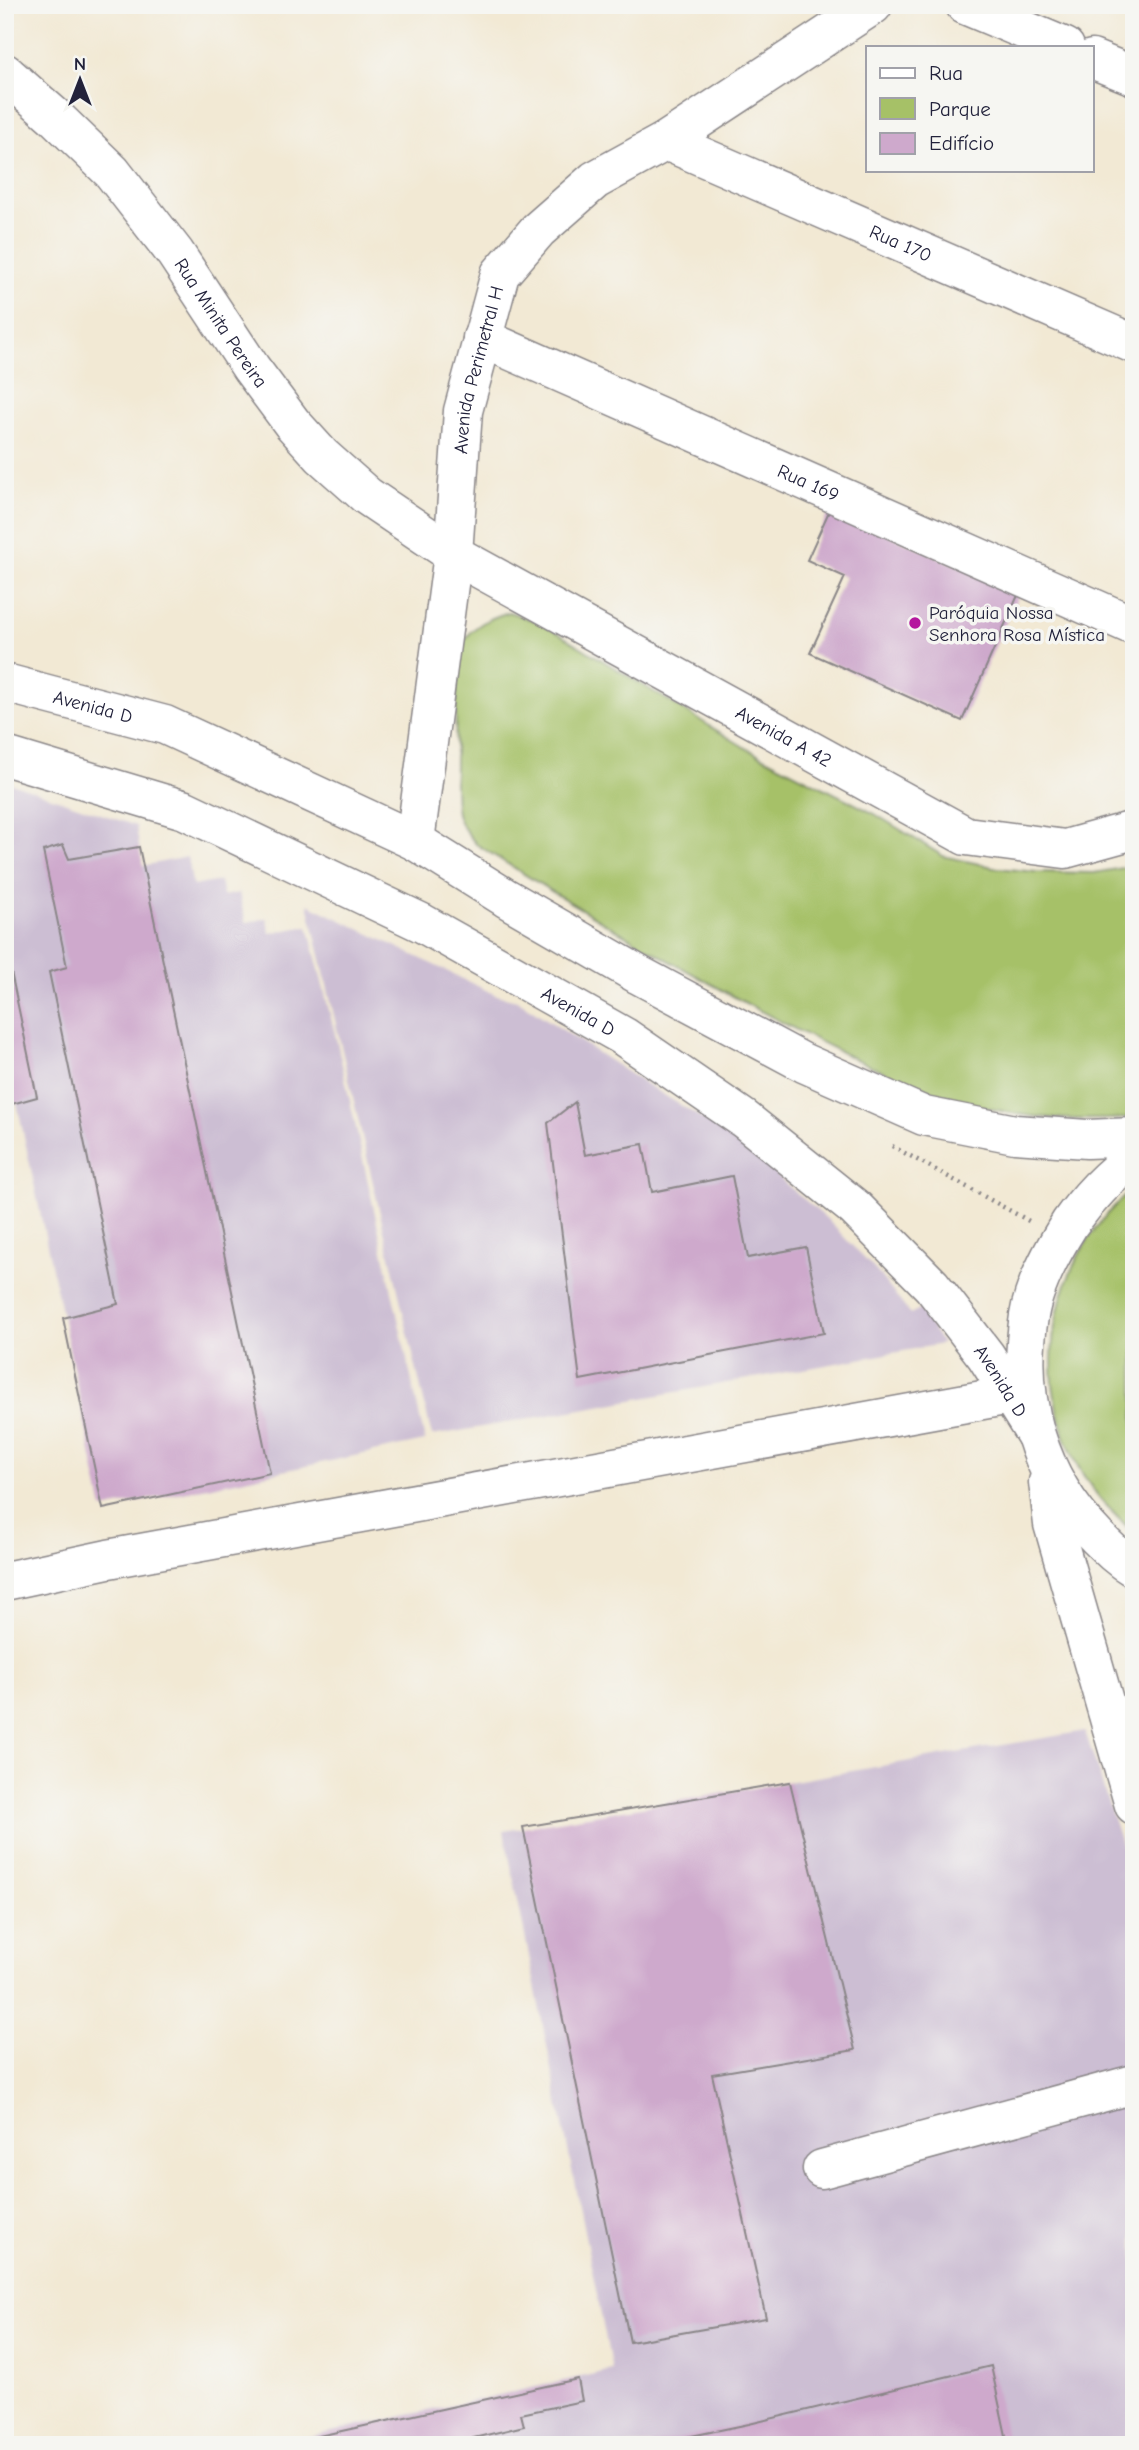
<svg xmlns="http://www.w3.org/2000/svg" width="1139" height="2450" font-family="'Comic Neue',sans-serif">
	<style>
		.industrial { fill: #ccbed3 }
		.green { fill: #a6c167; stroke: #647251; stroke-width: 2 }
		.building { fill: #cea9cc }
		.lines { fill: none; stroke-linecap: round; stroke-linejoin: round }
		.minor-casing { stroke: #8a8688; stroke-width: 41 }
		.path { stroke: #8a8688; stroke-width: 4.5; stroke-dasharray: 2 5; stroke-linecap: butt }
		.minor { stroke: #fff; stroke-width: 38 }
		.poi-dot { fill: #b5179e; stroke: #f6f6f2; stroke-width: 2.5 }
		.labels { text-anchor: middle; stroke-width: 7; stroke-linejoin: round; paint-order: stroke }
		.street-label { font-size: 19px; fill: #22223b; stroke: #f6f6f2 }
		.poi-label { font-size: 19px; fill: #22223b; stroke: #f6f6f2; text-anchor: start }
	</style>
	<rect width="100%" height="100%" fill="#f6f6f2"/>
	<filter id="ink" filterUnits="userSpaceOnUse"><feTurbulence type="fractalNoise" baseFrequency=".0143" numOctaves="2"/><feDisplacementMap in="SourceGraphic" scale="14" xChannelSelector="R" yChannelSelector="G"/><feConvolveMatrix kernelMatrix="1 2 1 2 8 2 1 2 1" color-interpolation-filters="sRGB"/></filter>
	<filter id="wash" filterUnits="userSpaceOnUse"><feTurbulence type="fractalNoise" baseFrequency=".00686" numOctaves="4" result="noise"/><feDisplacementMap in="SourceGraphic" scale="28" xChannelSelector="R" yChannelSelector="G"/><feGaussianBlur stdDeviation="1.57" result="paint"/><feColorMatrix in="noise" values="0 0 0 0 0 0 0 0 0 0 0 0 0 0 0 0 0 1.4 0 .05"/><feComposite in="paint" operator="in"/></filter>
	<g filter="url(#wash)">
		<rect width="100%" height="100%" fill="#f2e9d4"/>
		<g class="industrial">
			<polygon points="5,781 136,826 142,866 187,857 193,886 220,881 223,896 239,893 246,923 267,918 270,933 308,926 337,1042 425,1441 103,1509 17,1103 5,1106"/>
			<polygon points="308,904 496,995 517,1000 633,1076 755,1151 785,1183 827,1219 877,1272 910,1314 920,1309 942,1344 432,1436"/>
			<polygon points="1085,1731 1134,1883 1134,2037 1130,2038 1134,2054 1134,2445 272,2445 612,2370 504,1831"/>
		</g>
		<g class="green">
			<path d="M 509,612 L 536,621 L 561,635 L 744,747 L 875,814 L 943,856 L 998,868 L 1036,872 L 1094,873 L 1134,866 L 1134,1118 C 1084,1121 1029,1120 981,1106 C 896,1083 818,1042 740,1000 C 650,951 562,899 476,844 C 470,836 461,827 458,817 C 452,803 456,659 462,645 C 472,625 490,618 509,612 Z"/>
			<path d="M 1134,1188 L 1134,1533 C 1110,1511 1088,1488 1074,1458 C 1029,1367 1055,1252 1134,1188 Z"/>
		</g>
		<g id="blocks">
			<g class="building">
				<polygon points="830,509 1019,593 962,721 810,653 845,577 807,560"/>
				<polygon points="63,845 69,859 139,847 270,1473 103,1509 63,1318 118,1304 49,972 67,967 43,851"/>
				<polygon points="5,943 37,1097 5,1106"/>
				<polygon points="575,1102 585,1155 643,1144 652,1192 732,1176 748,1258 806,1247 824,1333 580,1380 548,1123"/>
				<polygon points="790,1782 855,2050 712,2074 766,2318 630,2342 523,1827"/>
				<polygon points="991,2366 1008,2445 648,2445 749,2424"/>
				<polygon points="578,2379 582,2401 521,2414 524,2426 444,2445 278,2445"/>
			</g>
		</g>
	</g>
	<g filter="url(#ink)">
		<use href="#blocks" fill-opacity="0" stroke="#8a8688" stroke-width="2"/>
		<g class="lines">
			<g class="minor-casing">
				<g id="minor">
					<polyline points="965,5 1065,47"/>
					<polyline points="1092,59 1134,76"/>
					<path id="s1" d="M 5,73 L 54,116 L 112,172 L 175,253 L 251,368 L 292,423 L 322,456 L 367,496 L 453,554 L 966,836 L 1065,849 L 1134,830"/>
					<path id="s2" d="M 666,141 L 1134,344"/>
					<path id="s3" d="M 482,338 L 1134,626"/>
					<path id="s4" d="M 5,683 L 165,725 L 415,841 L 506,898 L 639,975 L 804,1063 L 924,1116 L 1015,1134 L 1087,1139 L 1134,1137"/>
					<path id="s5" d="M 5,756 L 185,810 L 422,923 L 623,1036 L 744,1119 L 855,1208 L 932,1286 L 986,1356 L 1035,1434"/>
					<path id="s6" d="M 415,841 L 453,554 L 463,411 L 500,274 L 538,230 L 595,180 L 666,141 L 873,5"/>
					<path d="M 1134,1159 C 1111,1172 1085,1202 1070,1223 C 1053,1250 1034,1284 1029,1316 C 1016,1399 1038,1477 1097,1537 C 1109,1549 1119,1559 1134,1568"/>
					<polyline points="1048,1482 1053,1524 1134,1805"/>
					<polyline points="5,1581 108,1559 1010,1395"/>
					<polyline points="822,2169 1134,2084"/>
				</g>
			</g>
			<polyline class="path" points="892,1146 1029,1221"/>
			<use href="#minor" class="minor"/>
		</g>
	</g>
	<circle class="poi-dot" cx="915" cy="623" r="7"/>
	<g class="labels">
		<g class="street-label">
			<text dy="7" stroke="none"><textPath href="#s2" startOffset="256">Rua 170</textPath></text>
			<text dy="7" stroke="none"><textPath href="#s1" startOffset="332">Rua Minita Pereira</textPath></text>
			<text dy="7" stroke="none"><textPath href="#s6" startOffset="476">Avenida Perimetral H</textPath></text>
			<text dy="7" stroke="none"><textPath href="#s3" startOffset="357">Rua 169</textPath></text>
			<text dy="7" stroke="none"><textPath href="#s4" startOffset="91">Avenida D</textPath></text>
			<text dy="7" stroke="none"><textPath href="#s1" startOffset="1041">Avenida A 42</textPath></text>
			<text dy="7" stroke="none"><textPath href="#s5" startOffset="630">Avenida D</textPath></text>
			<text dy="7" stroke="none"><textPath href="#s5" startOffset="1197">Avenida D</textPath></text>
		</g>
		<g class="poi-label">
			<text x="929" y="619">Paróquia Nossa<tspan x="929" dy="22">Senhora Rosa Mística</tspan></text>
		</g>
	</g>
	<rect width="1139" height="2450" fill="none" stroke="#f6f6f2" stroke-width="28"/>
	<rect x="866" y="46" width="228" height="126" fill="#f6f6f2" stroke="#a1a1a9" stroke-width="2"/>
	<rect x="880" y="68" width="35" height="10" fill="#ffffff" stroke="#a1a1a9" stroke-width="2"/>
	<text x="929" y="80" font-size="21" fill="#22223b">Rua</text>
	<rect x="880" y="98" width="35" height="21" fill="#a6c167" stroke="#a1a1a9" stroke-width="2"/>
	<text x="929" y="116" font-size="21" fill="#22223b">Parque</text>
	<rect x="880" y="133" width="35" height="21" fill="#cea9cc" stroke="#a1a1a9" stroke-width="2"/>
	<text x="929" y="150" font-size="21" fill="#22223b">Edifício</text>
	<g transform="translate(80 80)" stroke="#f6f6f2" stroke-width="5" paint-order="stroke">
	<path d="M0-5L12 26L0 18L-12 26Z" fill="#22223b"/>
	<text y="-10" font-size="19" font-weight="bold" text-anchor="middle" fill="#22223b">N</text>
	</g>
</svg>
